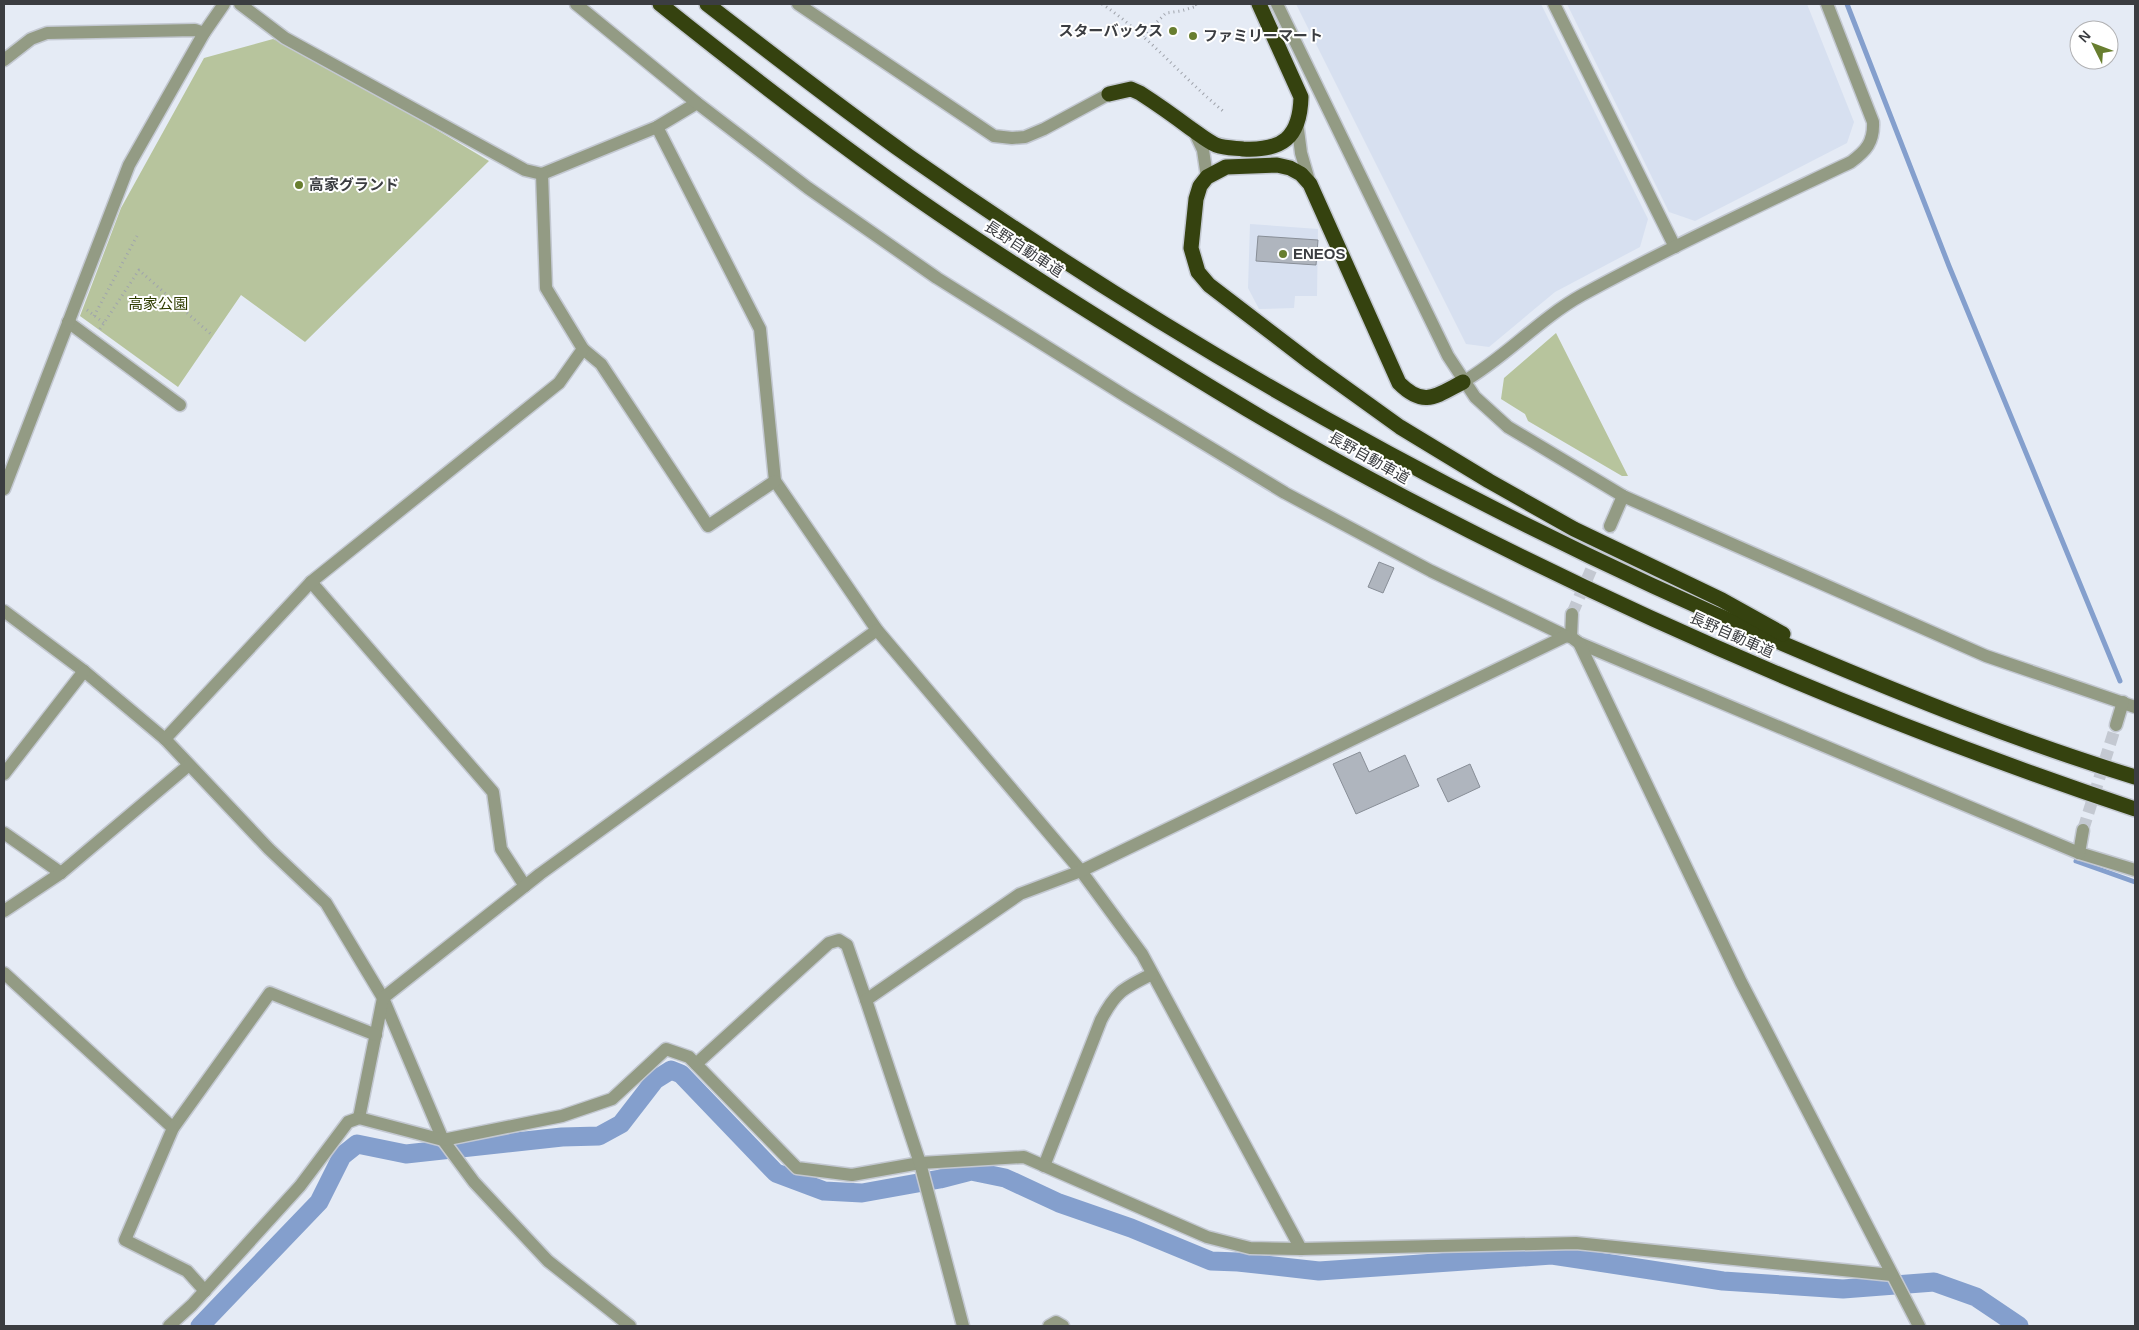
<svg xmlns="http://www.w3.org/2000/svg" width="2139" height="1330" font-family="Helvetica,'Noto Sans JP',sans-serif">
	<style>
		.built { fill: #d7e0f0 }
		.green { fill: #b7c49d }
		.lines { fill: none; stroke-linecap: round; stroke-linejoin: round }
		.stream { stroke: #849fcd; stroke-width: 5 }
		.canal { stroke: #849fcd; stroke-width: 19 }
		.building { fill: #afb5be; stroke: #888e97 }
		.minor-tunnel { stroke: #c3c8d1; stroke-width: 12; stroke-dasharray: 12 6; stroke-linecap: butt }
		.minor-casing { stroke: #c3c8d1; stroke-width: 15 }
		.highway-casing { stroke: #c3c8d1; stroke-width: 18 }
		.path { stroke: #a0a4ac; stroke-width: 3; stroke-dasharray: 1 4; stroke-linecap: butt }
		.minor { stroke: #939b84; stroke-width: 12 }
		.highway { stroke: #35420f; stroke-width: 15 }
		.poi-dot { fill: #687e2f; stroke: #fff; stroke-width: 2 }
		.labels { text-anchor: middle; stroke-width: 4; stroke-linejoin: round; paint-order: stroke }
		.poi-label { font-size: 15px; font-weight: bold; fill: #3b3d41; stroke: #fff; text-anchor: start }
		.street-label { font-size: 15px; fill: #3b3d41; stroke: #fff }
		.park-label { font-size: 15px; fill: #2f3d00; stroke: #fff }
	</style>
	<rect width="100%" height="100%" fill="#e5ebf5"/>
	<g class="built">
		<polygon points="1296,4 1541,4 1648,219 1640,247 1555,292 1489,347 1466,344"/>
		<polygon points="1567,4 1807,4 1854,122 1847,143 1695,221 1669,212"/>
		<polygon points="1250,224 1318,229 1317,296 1295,296 1294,308 1259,309 1248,288"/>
	</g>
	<g class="green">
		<polygon points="273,39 313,56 489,161 305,342 241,295 178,387 80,316 121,208 204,58"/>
		<polygon points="1556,333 1628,476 1622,476 1528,421 1525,414 1501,399 1504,378"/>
	</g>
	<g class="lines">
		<g class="stream">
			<polyline points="1847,4 1949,266 2120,681"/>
			<polyline points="2076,861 2135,882"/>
		</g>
		<polyline class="canal" points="200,1326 319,1202 342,1156 357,1144 406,1154 562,1137 599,1136 621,1124 655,1080 671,1070 681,1074 776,1173 824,1191 862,1193 940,1179 971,1171 1005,1178 1059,1203 1131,1228 1211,1261 1238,1262 1319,1271 1552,1255 1723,1281 1843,1289 1934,1282 1976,1297 2019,1326"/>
	</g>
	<g class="building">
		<polygon points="1258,236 1318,240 1316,265 1256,261"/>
		<polygon points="1379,562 1394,568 1383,593 1368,587"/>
		<polygon points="1360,752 1369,772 1405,755 1419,786 1356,814 1333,764"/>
		<polygon points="1470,764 1480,787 1448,802 1437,779"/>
	</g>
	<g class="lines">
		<g class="minor-tunnel">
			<polyline points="1572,614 1610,526"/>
			<polyline points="2083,830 2116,725"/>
		</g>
		<g class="minor-casing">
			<g id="minor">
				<polyline points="240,4 285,38 525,170 542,174 657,127 697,103"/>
				<polyline points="576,4 697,103 808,188 937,278 1127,397 1285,493 1431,571 1566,636 1571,637 1579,643 2079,853 2135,870"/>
				<polyline points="798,4 994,136 1012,138 1025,137 1044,129 1109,94"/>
				<polyline points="1277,4 1448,356 1475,397 1508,427 1623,496 1986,656 2135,707"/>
				<polyline points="1554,4 1675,247"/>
				<polyline points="4,60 31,39 47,33 195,30 204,33"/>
				<polyline points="1297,122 1301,153 1310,184"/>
				<polyline points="657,127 760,329 775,481 877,630 1081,871 1142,954 1301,1249"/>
				<polyline points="1194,131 1203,150 1207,177"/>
				<polyline points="542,174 546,288 583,349 601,364 708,526 775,481"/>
				<polyline points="68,322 180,405"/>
				<path d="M 1463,382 C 1506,357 1539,319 1582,295 C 1670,247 1761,205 1851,162 C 1866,151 1874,142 1873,122 L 1827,4"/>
				<polyline points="4,489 129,165 204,33 224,4"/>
				<polyline points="1610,526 1623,496"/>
				<polyline points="311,582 493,792 501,849 525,886"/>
				<polyline points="4,611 84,671 165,739 269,849 326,903 383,998 443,1140 474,1182 548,1261 630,1326"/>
				<polyline points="1571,637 1572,614"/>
				<polyline points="1579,643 1741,982 1919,1326"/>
				<polyline points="2116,725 2123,702"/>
				<polyline points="165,739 311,582 559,383 583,349"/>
				<polyline points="4,774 84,671"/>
				<polyline points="4,833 61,873"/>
				<polyline points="2079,853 2083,830"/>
				<polyline points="4,911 61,873 189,765"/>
				<polyline points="4,973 173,1128"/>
				<polyline points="696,1064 829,943 839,940 847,945 866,1000"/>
				<polyline points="359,1118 383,998 540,874 877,630"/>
				<path d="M 1044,1166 L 1101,1020 C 1116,991 1124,988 1152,974"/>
				<polyline points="205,1291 187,1271 125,1240 173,1128 270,993 376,1035"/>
				<polyline points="169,1326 192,1305 300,1186 348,1122 359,1118 443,1140 562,1116 612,1099 666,1049 689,1057 797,1168 852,1175 920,1163 1024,1157 1207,1237 1250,1248 1301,1249 1576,1243 1892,1275"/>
				<polyline points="963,1326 920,1163 866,1000 1020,894 1081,871 1566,636"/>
				<polyline points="1049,1326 1056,1322 1063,1326"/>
			</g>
		</g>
		<g class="highway-casing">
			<g id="highway">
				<path d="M 660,4 C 735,64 811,123 889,179 C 974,240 1063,296 1152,351 C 1224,396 1297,440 1372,480 C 1617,611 1872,721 2135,809"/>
				<path d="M 707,4 C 774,56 841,108 910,157 C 1188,352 1485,518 1798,650 C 1909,697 2020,742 2135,777"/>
				<path d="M 1109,94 L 1131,89 L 1140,93 C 1157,104 1174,116 1190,128 C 1199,134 1207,141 1216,145 C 1224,148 1234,148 1243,149 C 1282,151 1300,138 1301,97 L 1259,4"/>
				<path d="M 1463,382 C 1436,396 1424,408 1399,383 L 1310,184 L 1301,174 L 1290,168 L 1277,165 L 1226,167 L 1207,177 L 1200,186 L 1196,199 L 1191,248 L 1198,272 L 1209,285 L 1311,363 L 1400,427 L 1489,481 L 1574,529 L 1722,600 L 1783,634"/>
			</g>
		</g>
		<g class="path">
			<path d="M 1102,4 C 1147,34 1182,77 1223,111"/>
			<polyline points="1143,36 1166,13 1181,11 1197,6 1196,4"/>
			<polyline points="87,310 104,323"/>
			<polyline points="94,316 137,236"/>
			<polyline points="100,329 139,270 213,336"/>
		</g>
		<use href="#minor" class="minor"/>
		<use href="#highway" class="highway"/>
	</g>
	<g class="poi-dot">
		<circle cx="1173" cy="31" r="5"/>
		<circle cx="1193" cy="36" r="5"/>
		<circle cx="299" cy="185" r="5"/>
		<circle cx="1283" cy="254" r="5"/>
	</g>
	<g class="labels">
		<g class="poi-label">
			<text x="1163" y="36" text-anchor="end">スターバックス</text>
			<text x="1203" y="41">ファミリーマート</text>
			<text x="309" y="190">高家グランド</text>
			<text x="1293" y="259">ENEOS</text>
		</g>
		<g class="street-label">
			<text transform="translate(1024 249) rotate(33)" y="5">長野自動車道</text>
			<text transform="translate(1369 458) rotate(29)" y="5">長野自動車道</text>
			<text transform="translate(1732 635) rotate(24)" y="5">長野自動車道</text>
		</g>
		<g class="park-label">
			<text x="158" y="309">高家公園</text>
		</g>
	</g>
	<rect width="2139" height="1330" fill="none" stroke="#3b3d41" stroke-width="10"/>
	<g transform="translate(2094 45) rotate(312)"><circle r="24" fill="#ffffff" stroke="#b1b1b3"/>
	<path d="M0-4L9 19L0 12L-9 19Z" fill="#687e2f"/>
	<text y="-8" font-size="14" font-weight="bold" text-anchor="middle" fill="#3b3d41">N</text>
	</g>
</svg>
